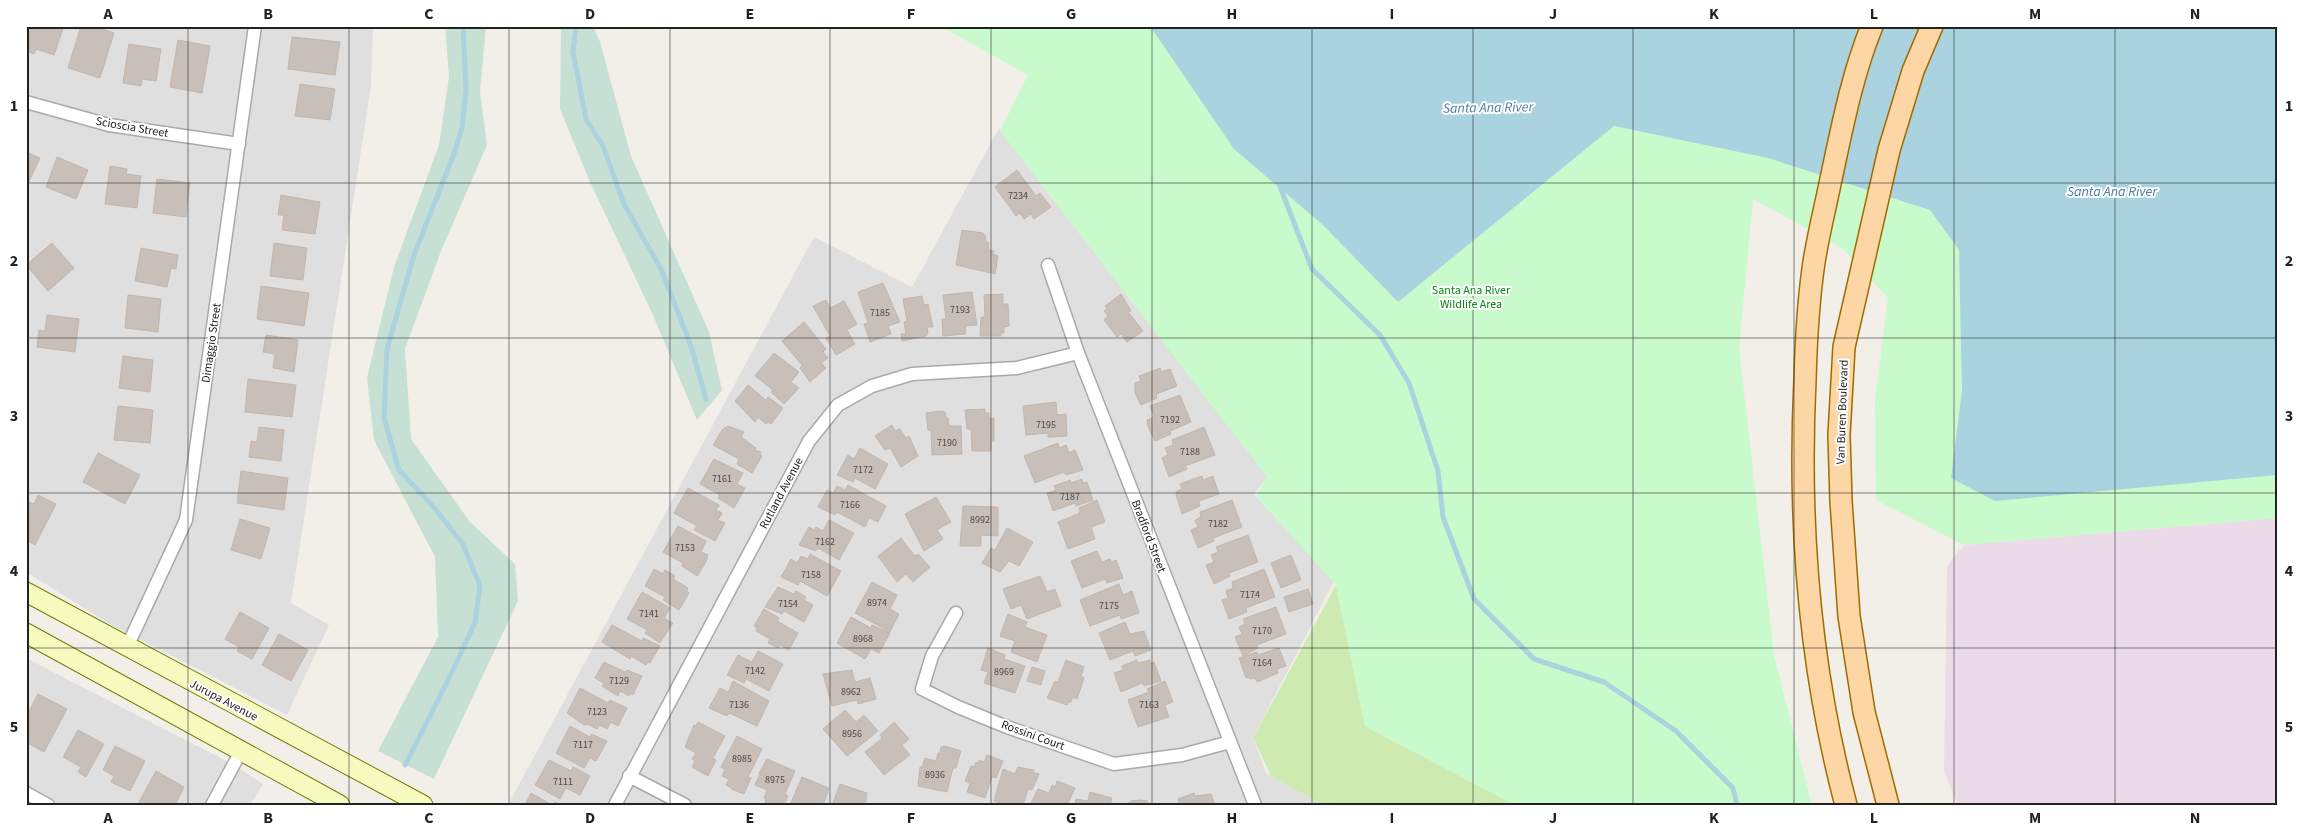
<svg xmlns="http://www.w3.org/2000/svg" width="2303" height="831" font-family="'Source Sans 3',sans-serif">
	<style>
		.residential { fill: #e0dfdf }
		.industrial { fill: #ebdbe8 }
		.grass { fill: #cdebb0 }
		.wetland { fill: #c6e0d4 }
		.park { fill: #c8facc }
		.water { fill: #aad3df }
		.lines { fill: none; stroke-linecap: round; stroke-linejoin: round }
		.stream { stroke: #aad3df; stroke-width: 5 }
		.building { fill: #c7bfb8; stroke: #c4b6ab }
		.minor-casing { stroke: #a9a9a9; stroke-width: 15 }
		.secondary-casing { stroke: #707d05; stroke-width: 21 }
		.primary-casing { stroke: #a06b00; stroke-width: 24 }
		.minor { stroke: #fff; stroke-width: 12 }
		.secondary { stroke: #f7fabf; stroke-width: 19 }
		.primary { stroke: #fcd6a4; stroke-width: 21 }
		.grid { fill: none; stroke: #222; stroke-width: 1; stroke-opacity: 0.55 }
		.labels { text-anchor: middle; stroke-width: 4; stroke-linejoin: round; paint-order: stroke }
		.number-label { font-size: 10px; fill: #4b4948 }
		.street-label { font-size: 12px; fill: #222; stroke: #fff }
		.park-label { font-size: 12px; fill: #0c8416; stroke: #fff }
		.water-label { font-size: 14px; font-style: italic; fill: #4a7aab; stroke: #fff }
		.neatline { fill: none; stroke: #222; stroke-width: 2 }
		.grid-label { font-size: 16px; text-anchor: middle; font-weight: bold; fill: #222 }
	</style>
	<rect width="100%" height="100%" fill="#f2efe9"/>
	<g class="residential">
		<polygon points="26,26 373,26 371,86 291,603 329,625 287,715 110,624 26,572"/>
		<polygon points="999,128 1268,476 1254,494 1334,581 1253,738 1266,773 1322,805 508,805 814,237 912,287"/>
		<polygon points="26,658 234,765 263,784 250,805 26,805"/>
	</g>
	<polygon class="industrial" points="2277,518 2277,805 1958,805 1944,771 1947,566 1964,545"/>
	<polygon class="grass" points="1336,585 1365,726 1515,805 1322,805 1271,776 1253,738"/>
	<g class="wetland">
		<polygon points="445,26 486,26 480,92 487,145 441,251 405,349 411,439 470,522 515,564 518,601 434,779 378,751 438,637 435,557 374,440 367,378 394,267 439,145 449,77"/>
		<polygon points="559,26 593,26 600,42 631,156 709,332 722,390 697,420 653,315 590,182 560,109 561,30"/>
	</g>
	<polygon class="park" points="940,26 2277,26 2277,518 1964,545 1876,500 1875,400 1888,298 1842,248 1753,199 1739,348 1774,655 1812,805 1515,805 1365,726 1336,585 1256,496 1267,477 1000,131 1028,75"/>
	<polygon class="water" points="1150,26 2277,26 2277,475 1995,501 1951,478 1962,391 1959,250 1930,210 1768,158 1614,126 1398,302 1323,225 1234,149"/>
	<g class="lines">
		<g class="stream">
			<polyline points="576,26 573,52 586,119 603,146 624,204 662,271 691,346 706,399"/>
			<polyline points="1279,184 1312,269 1380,335 1409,383 1438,471 1443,517 1474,599 1534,659 1604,682 1676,731 1733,788 1737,805"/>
			<polyline points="405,765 448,680 475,623 480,586 463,544 431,504 399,470 384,418 387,349 414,255 454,154 462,128 466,90 463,26"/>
		</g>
	</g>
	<g class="building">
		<polygon points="28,26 64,26 54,55 36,49 34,54 26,51"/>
		<polygon points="81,26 93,26 114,33 100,78 68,68"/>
		<polygon points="292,37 340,42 335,75 288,69"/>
		<polygon points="178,40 210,46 202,93 170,87"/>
		<polygon points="129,44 161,49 156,81 142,79 141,86 123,83"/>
		<polygon points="300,84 335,89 330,120 295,116"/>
		<polygon points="26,152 40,158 26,188"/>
		<polygon points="57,157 88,170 76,199 46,187"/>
		<polygon points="110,166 127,169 126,174 141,176 137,208 105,204"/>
		<polygon points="1017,170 1036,196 1040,193 1051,207 1034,219 1031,214 1024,219 1020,213 1016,216 995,187"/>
		<polygon points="157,179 190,183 186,217 153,213"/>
		<polygon points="281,195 320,202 315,234 282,230 284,215 278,215"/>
		<polygon points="962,230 983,233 986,237 985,241 989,243 988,250 994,251 993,254 998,256 995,274 956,265"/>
		<polygon points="52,243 74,268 48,291 26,265"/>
		<polygon points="274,243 307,248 303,280 270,276"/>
		<polygon points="141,248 178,255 176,269 171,268 167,287 135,281"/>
		<polygon points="883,283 900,322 888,326 891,334 870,342 864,324 868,323 858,292"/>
		<polygon points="261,286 309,293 304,326 257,319"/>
		<polygon points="972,292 977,325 965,326 966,334 943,336 942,319 946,319 943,295"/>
		<polygon points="1003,294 1003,304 1008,304 1009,326 1004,327 1004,333 1001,333 1001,336 980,336 981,317 985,317 984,295"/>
		<polygon points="1121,294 1131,311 1128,312 1143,331 1127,342 1121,334 1117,337 1104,320 1108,316 1104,311 1107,309 1105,306"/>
		<polygon points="128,295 161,299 158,332 125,328"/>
		<polygon points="922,296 924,305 928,304 933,327 927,327 928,333 926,336 902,341 901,334 906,334 904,322 907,321 903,299"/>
		<polygon points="826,300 830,308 844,301 857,324 847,330 855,344 836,355 826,338 830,336 813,306"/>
		<polygon points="47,315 79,319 75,352 37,347 39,330 45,331"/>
		<polygon points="804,322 826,349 823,352 828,358 821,363 826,368 810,382 800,368 802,365 782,341"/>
		<polygon points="266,335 298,340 294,372 273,368 275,354 263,352"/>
		<polygon points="774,353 799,372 791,382 799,388 784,404 771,392 773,390 755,376"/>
		<polygon points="123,356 153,360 150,392 119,388"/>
		<polygon points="1160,368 1161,372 1170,369 1177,386 1156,394 1157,398 1141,405 1135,393 1135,383 1141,381 1139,376"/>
		<polygon points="248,379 296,385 292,417 245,412"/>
		<polygon points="748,385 766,400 768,397 783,408 771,424 768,422 766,424 758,417 755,422 735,401"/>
		<polygon points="1180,395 1191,422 1170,431 1171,434 1155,441 1148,427 1147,420 1154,417 1150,406"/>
		<polygon points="1056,402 1057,415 1066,414 1067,436 1052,437 1048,437 1048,433 1026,435 1023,406"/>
		<polygon points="118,406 153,410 150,443 114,440"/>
		<polygon points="985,409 985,413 989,413 989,419 994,418 994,441 991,441 991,451 972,451 971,429 967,429 965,410"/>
		<polygon points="942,411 945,412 946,418 948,418 949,426 961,426 962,454 932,455 931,430 928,430 926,413"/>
		<polygon points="892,425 895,431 900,429 906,438 909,436 918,456 901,467 890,448 885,450 875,436"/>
		<polygon points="728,426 744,432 741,437 756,448 755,450 761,452 760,455 762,456 752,473 737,464 739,459 713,445 722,430"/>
		<polygon points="259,427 284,430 281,461 249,457 251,441 257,442"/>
		<polygon points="1204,427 1215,455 1185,466 1187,469 1169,477 1162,458 1168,455 1165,448 1173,445 1172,440"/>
		<polygon points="1058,443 1059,448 1066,445 1069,453 1075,450 1083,470 1066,475 1064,472 1035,483 1024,456"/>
		<polygon points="860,448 888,464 875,489 855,478 853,482 837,475 848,455 854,459"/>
		<polygon points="98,453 140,475 125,504 83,482"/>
		<polygon points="714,459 743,473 737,484 745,488 734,508 718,498 720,495 700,484"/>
		<polygon points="241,471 288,478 284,510 237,503"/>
		<polygon points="1202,476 1203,480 1213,476 1219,494 1199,501 1200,506 1182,514 1176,494 1177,491 1182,489 1180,484"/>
		<polygon points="1082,479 1083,483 1087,482 1093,500 1076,506 1075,503 1053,511 1047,493 1056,490 1054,486 1070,480 1071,483"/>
		<polygon points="848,485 886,506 878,522 869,518 865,527 837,512 835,515 818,507 827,490 833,493 837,486 845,490"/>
		<polygon points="688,488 719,505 716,510 722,513 718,520 725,523 715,541 694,530 697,526 674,513"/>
		<polygon points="38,495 56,504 35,545 26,540 26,501 34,504"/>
		<polygon points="936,497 951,522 937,530 943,539 924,551 905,514"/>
		<polygon points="1097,500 1105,522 1091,527 1095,539 1068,549 1058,522 1078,514 1080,512 1079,508"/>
		<polygon points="1232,500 1242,527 1213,538 1214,541 1198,548 1191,530 1198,527 1195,520 1201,517 1200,512"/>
		<polygon points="963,506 998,507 998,536 981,535 981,546 960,546"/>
		<polygon points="240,519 270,528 261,559 231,550"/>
		<polygon points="829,520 854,533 839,560 818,548 816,551 799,545 809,527 814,530 816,527 823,531"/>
		<polygon points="678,526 706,541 701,552 708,555 706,562 697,576 682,566 683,563 663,552"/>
		<polygon points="1007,528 1033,542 1019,566 1009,561 1000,572 982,563 991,548 995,550"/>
		<polygon points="1248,535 1258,562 1229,573 1230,576 1214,584 1206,565 1214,562 1211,555 1218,552 1216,547"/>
		<polygon points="901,538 915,556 918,554 930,567 913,582 906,574 897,582 878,556"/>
		<polygon points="1097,551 1102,562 1110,559 1111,562 1116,560 1123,578 1107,583 1105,579 1082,588 1071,561"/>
		<polygon points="810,554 841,571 827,596 800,581 798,585 781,577 791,559 797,563 801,556 808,559"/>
		<polygon points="1291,555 1301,580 1281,588 1271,563"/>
		<polygon points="654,569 663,574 665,570 675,576 673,579 688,588 687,591 689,593 679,610 663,600 665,597 645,586"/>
		<polygon points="1264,569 1275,597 1246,608 1247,612 1229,619 1222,600 1228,598 1226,591 1233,588 1232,582"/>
		<polygon points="1040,576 1047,592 1055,589 1061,606 1027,619 1021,605 1011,609 1003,589"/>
		<polygon points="872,582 897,595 890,609 899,614 890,632 855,613"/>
		<polygon points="1119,584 1123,595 1132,591 1139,613 1121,619 1120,615 1090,626 1080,600"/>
		<polygon points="778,587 794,594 796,591 806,597 804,600 813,605 804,622 784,611 782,614 765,607"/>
		<polygon points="1308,589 1313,604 1289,612 1284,597"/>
		<polygon points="642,592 670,608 664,618 673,623 660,643 645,633 647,630 627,619"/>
		<polygon points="1276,607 1286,634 1257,645 1258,648 1243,656 1235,637 1242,634 1239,627 1245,624 1243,619"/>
		<polygon points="764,609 779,618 777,621 798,633 789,650 780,645 778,648 768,643 770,639 756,631 757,628 754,626"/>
		<polygon points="240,612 269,628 252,659 237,651 239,647 225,639"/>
		<polygon points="1008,614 1027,622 1025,627 1047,635 1037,662 1011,652 1015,641 1000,636"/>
		<polygon points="851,617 871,628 872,625 890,633 879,653 871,649 865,659 837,643"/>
		<polygon points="1125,622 1130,634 1144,631 1151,650 1135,656 1133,651 1110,660 1099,633"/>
		<polygon points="612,625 642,641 643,638 660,646 650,663 648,662 646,665 631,656 630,659 602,642"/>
		<polygon points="279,634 308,650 291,681 262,665"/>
		<polygon points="988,648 1005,655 1004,659 1025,666 1015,693 984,683 988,672 981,670"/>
		<polygon points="1279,648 1286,666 1277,669 1278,673 1257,682 1255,678 1250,679 1249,677 1246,678 1239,658 1257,652 1258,655"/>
		<polygon points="758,651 783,664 769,691 746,679 744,683 727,675 738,655 752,662"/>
		<polygon points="1066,660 1084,667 1081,676 1084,678 1077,699 1073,697 1070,703 1068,702 1067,705 1047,698 1055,681 1058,682"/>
		<polygon points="1137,660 1138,663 1150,660 1151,663 1154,662 1161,681 1144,686 1142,683 1121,692 1114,673 1123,670 1122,666"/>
		<polygon points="604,662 625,672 627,670 642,676 633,695 630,693 629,696 620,691 618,696 602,686 604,683 595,678"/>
		<polygon points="1032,667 1045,671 1041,685 1027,681"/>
		<polygon points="852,670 855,682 870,678 876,699 858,704 857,700 852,701 832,706 823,674"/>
		<polygon points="733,681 769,701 757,726 729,713 727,716 709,708 720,688 728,692"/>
		<polygon points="1165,681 1173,702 1165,705 1169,717 1138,727 1128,700 1149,692 1147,689"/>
		<polygon points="580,688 608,703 610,700 627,708 618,726 611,722 607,729 600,725 597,729 587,724 584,725 567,713"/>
		<polygon points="38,694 67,709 44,752 26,742 26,717"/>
		<polygon points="845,710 856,722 864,715 878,731 847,756 823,729"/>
		<polygon points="698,722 725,736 713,758 716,760 708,776 692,767 695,761 692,759 696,753 685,747 694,725 696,726"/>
		<polygon points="894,722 909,739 902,745 910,755 884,775 865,752 882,738 880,735"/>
		<polygon points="570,726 590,737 591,734 607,741 596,761 590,758 584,768 556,753"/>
		<polygon points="78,730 104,744 86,777 78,772 81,767 63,757"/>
		<polygon points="737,736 762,749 748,777 751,778 744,794 731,789 732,788 726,785 729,779 722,776 725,769 721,767"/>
		<polygon points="115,746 145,761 130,791 111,782 114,776 103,770"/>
		<polygon points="945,746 961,751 956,768 953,768 947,792 918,786 920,767 922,767 925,758 936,761 938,753 940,753 941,747"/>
		<polygon points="987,755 1003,761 996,778 992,777 985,798 967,792 970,783 965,781 971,766 974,767 976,762 978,763 979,760 984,762"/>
		<polygon points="767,759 795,771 785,794 788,796 784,805 765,804 766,799 764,798 767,790 755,785 760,774 759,773"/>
		<polygon points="549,760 571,771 573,767 590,776 580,795 566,788 560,799 535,785"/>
		<polygon points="1018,767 1034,770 1033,772 1039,774 1032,790 1028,789 1023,805 1006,805 994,801 1003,769 1015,774"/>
		<polygon points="156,771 184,787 175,805 138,804"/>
		<polygon points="802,777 829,788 823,805 790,805"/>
		<polygon points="1057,781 1075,788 1068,803 1064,802 1063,805 1030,805 1038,789 1049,793 1052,785 1055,787"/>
		<polygon points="840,784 867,793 866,802 864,802 863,805 832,805"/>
		<polygon points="1090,792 1112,798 1110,805 1075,805 1076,799 1088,801"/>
		<polygon points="531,793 550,804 553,805 555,802 560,805 525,805"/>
		<polygon points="1194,793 1195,796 1211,794 1215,805 1173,805 1179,803 1178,799"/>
		<polygon points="1141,800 1147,801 1148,805 1126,805 1131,801"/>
	</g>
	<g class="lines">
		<g class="minor-casing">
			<g id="minor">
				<polyline points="26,102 109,125 239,144"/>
				<polyline points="1048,265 1078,353 1255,805"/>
				<polyline points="956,613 932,656 922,689 958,707 1007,727 1114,764 1182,755 1230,742"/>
				<polyline points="127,647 186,520 255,26"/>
				<polyline points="629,776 685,805"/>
				<polyline points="26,793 48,805"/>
				<polyline points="212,805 241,751"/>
				<polyline points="615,805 809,441 838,405 872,386 912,374 1017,368 1078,353"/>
			</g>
		</g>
		<g class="secondary-casing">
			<g id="secondary">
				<polyline points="26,592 423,805"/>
				<polyline points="26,633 340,805"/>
			</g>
		</g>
		<g class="primary-casing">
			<g id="primary">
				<path d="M 1846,805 C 1809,666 1798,523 1805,380 C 1806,343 1808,306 1813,269 C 1817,239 1825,209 1831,179 C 1842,128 1852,75 1872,26"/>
				<polyline points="1888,805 1864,712 1849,616 1841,501 1839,435 1844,347 1889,150 1913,71 1932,26"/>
			</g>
		</g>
		<use href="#minor" class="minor"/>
		<use href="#secondary" class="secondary"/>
		<use href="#primary" class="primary"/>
	</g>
	<path class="grid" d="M 188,26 L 188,805M 349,26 L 349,805M 509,26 L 509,805M 670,26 L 670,805M 830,26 L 830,805M 991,26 L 991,805M 1152,26 L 1152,805M 1312,26 L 1312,805M 1473,26 L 1473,805M 1633,26 L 1633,805M 1794,26 L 1794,805M 1954,26 L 1954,805M 2115,26 L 2115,805M 26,183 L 2277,183M 26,338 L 2277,338M 26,493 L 2277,493M 26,648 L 2277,648"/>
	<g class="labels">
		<g class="number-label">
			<text x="1018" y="199">7234</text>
			<text x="960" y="313">7193</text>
			<text x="880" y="316">7185</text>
			<text x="1170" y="423">7192</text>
			<text x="1046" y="428">7195</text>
			<text x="947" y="446">7190</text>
			<text x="1190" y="455">7188</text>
			<text x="863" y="473">7172</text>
			<text x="722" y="482">7161</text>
			<text x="1070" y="500">7187</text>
			<text x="850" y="508">7166</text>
			<text x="980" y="523">8992</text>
			<text x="1218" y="527">7182</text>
			<text x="825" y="545">7162</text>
			<text x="685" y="551">7153</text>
			<text x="811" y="578">7158</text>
			<text x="1250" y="598">7174</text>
			<text x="877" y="606">8974</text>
			<text x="788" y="607">7154</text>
			<text x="1109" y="609">7175</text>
			<text x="649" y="617">7141</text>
			<text x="1262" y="634">7170</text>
			<text x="863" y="642">8968</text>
			<text x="1262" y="666">7164</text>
			<text x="755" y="674">7142</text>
			<text x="1004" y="675">8969</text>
			<text x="619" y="684">7129</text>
			<text x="851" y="695">8962</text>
			<text x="739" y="708">7136</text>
			<text x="1149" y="708">7163</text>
			<text x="597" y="715">7123</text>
			<text x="852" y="737">8956</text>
			<text x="583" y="748">7117</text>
			<text x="742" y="762">8985</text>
			<text x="935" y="778">8936</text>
			<text x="775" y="783">8975</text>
			<text x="563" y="785">7111</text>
		</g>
		<g class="street-label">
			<text transform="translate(132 127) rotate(10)" y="4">Scioscia Street</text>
			<text transform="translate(211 343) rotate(-82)" y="4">Dimaggio Street</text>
			<text transform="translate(1842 412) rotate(-88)" y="4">Van Buren Boulevard</text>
			<text transform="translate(781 493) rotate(-62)" y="4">Rutland Avenue</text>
			<text transform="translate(1149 536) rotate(69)" y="4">Bradford Street</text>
			<text transform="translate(224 700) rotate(28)" y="4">Jurupa Avenue</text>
			<text transform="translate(1033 735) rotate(20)" y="4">Rossini Court</text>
		</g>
		<g class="park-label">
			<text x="1471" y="294">Santa Ana River<tspan x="1471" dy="14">Wildlife Area</tspan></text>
		</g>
		<g class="water-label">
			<text transform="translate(1488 107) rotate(-1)" y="5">Santa Ana River</text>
			<text x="2112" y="196">Santa Ana River</text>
		</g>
	</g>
	<rect width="2303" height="831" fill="none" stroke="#ffffff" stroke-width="55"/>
	<rect x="28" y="28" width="2248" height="776" class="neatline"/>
	<g class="grid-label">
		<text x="108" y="19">A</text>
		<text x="268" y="19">B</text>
		<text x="429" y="19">C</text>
		<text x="590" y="19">D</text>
		<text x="750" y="19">E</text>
		<text x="911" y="19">F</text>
		<text x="1071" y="19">G</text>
		<text x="1232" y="19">H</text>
		<text x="1392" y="19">I</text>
		<text x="1553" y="19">J</text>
		<text x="1714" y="19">K</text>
		<text x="1874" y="19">L</text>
		<text x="2035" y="19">M</text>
		<text x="2195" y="19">N</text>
		<text x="14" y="111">1</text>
		<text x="2289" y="111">1</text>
		<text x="14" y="266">2</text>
		<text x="2289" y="266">2</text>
		<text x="14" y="421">3</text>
		<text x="2289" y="421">3</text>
		<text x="14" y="576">4</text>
		<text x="2289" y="576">4</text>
		<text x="14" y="732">5</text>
		<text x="2289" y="732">5</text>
		<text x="108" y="823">A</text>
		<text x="268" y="823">B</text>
		<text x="429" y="823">C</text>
		<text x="590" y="823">D</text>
		<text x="750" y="823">E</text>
		<text x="911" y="823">F</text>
		<text x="1071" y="823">G</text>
		<text x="1232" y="823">H</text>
		<text x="1392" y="823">I</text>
		<text x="1553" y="823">J</text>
		<text x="1714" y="823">K</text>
		<text x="1874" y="823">L</text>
		<text x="2035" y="823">M</text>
		<text x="2195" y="823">N</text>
	</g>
</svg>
